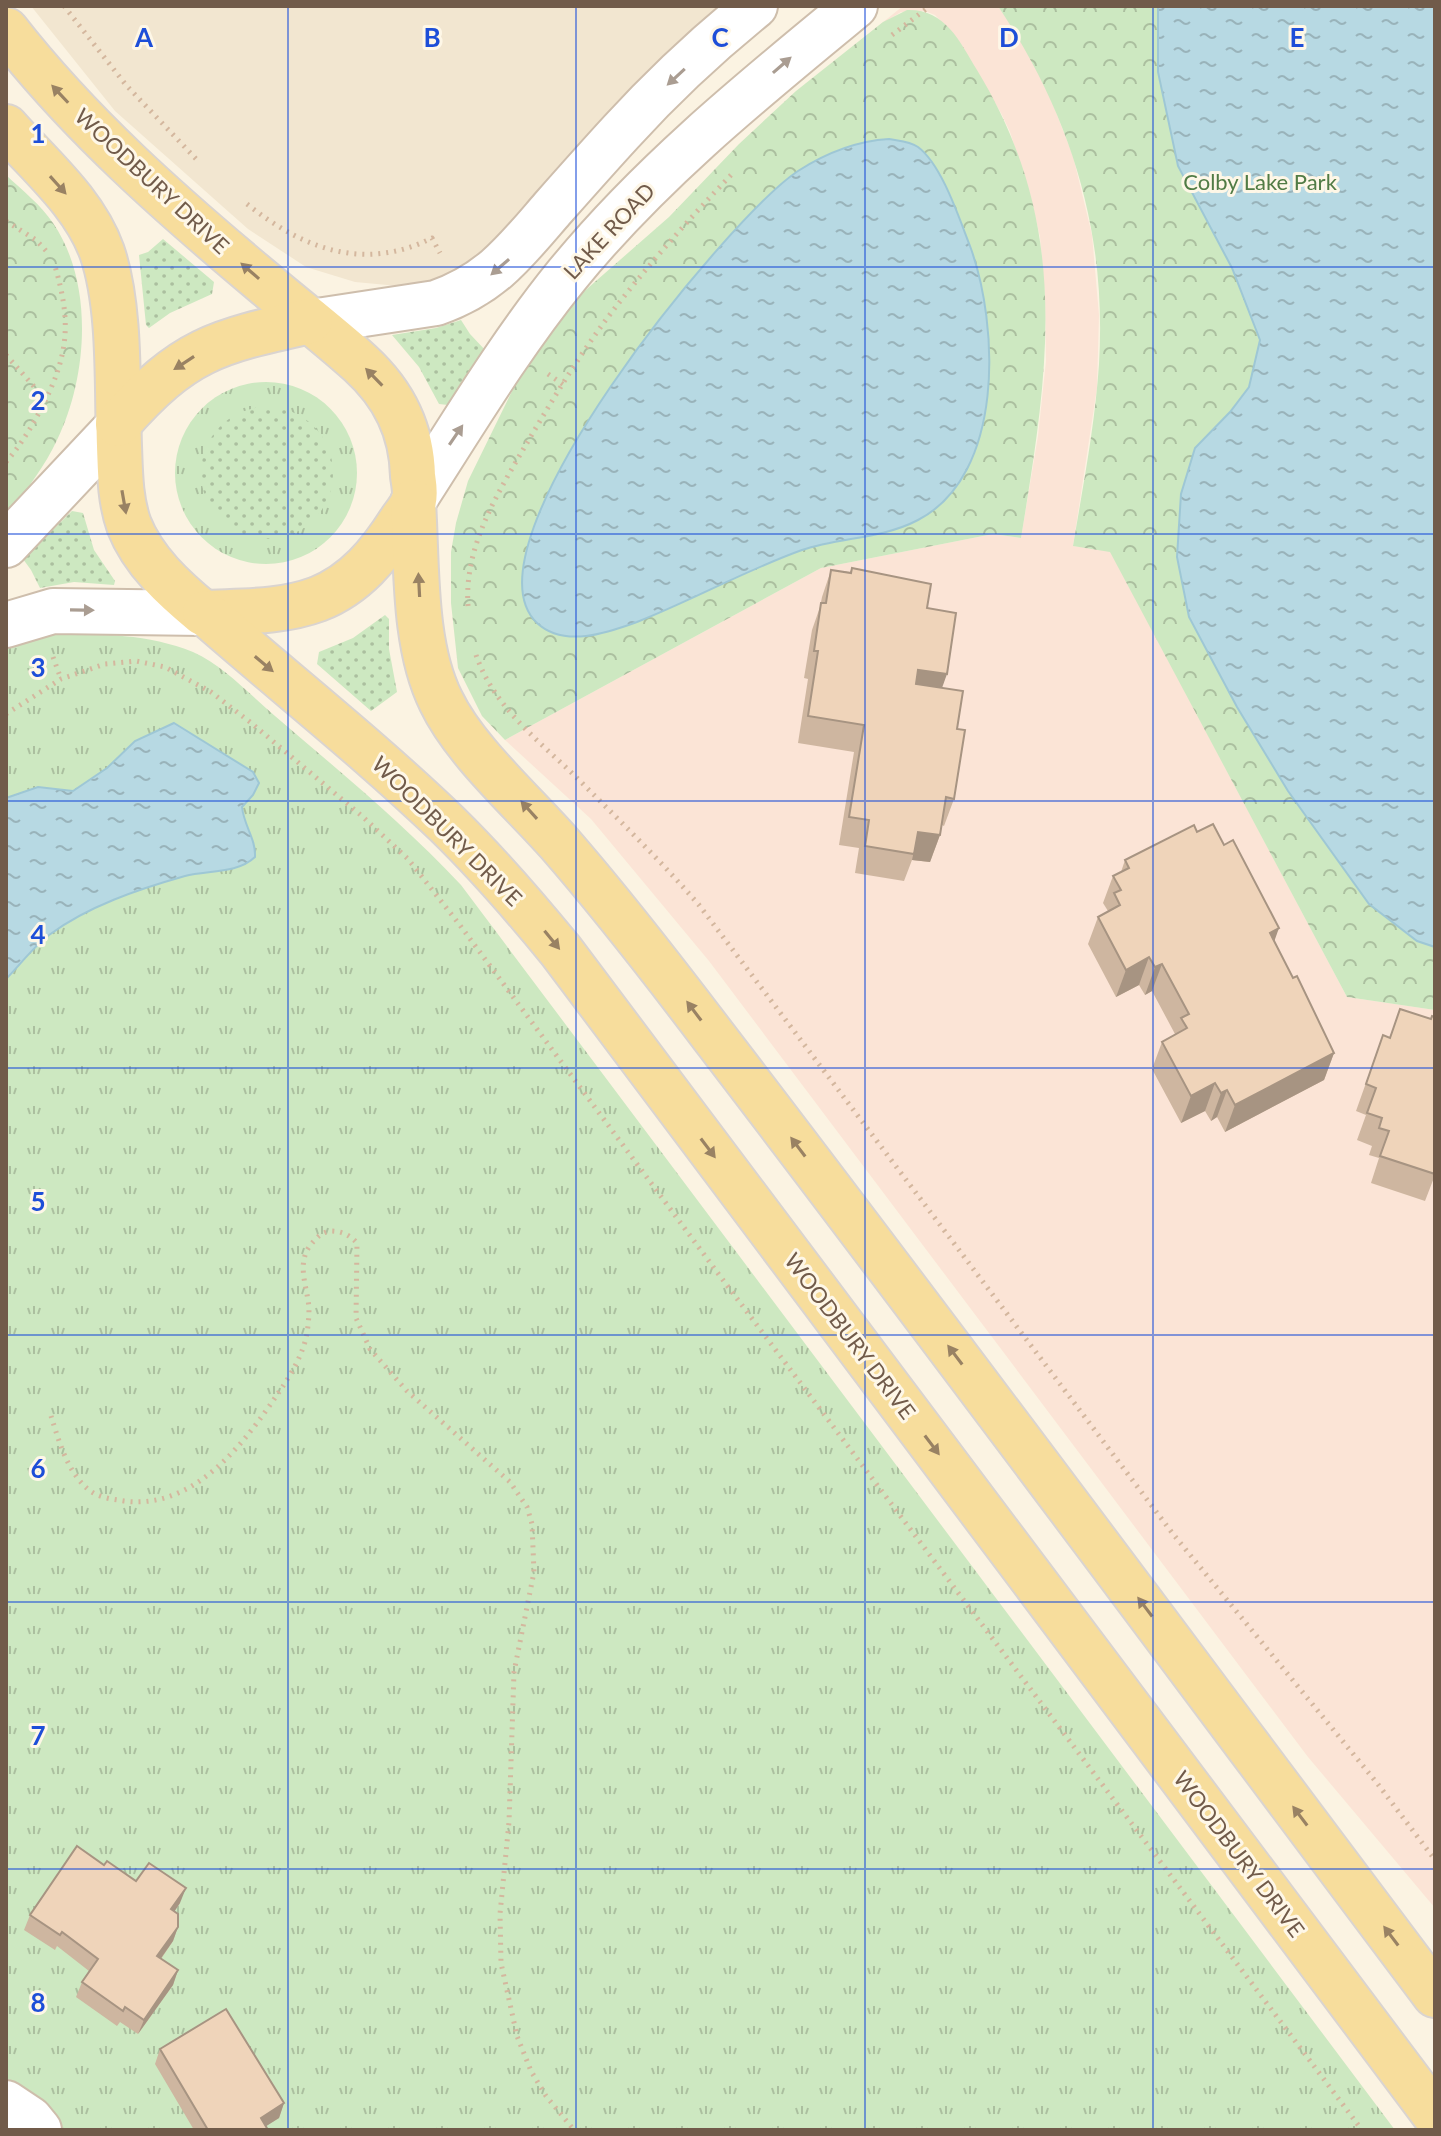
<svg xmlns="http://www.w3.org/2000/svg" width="1441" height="2136" font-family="Lato,sans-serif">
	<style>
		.residential { fill: #f2e6d0 }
		.commercial { fill: #fbe4d6 }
		.grass { fill: url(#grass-tufts) }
		.forest { fill: url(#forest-crowns) }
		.garden { fill: url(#garden-dots) }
		.water { fill: url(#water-ripples); stroke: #9ec7d5; stroke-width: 2 }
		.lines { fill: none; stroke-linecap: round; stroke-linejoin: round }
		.minor-casing { stroke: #cebeac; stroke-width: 48 }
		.major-casing { stroke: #dad4d0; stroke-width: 48 }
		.path { stroke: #d4b79e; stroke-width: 5; stroke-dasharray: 2 6; stroke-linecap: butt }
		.minor { stroke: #fff; stroke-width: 44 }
		.major { stroke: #f7dd9c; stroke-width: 44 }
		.wall { fill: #ceb6a0 }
		.shaded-wall { fill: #a79482 }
		.building { fill: #efd4ba; stroke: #a79482; stroke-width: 2 }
		.oneway { fill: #aa9d92 }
		.oneway2 { fill: #998263 }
		.grid { fill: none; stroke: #1d4ed8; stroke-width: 2; stroke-opacity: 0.55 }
		.labels { text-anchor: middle; stroke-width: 6; stroke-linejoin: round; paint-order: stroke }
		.street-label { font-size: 22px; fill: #715b4a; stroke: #fef7e7 }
		.park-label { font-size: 22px; fill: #517c45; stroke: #fef7e7 }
		.grid-label { font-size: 26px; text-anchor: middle; font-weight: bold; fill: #1d4ed8; stroke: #fef7e7; stroke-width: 6; stroke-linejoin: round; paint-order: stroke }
	</style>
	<defs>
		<pattern id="grass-tufts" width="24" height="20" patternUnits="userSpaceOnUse" patternTransform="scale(2)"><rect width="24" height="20" fill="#cde8c1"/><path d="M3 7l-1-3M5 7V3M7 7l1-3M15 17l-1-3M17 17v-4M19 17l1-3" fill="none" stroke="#abbf9f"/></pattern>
		<pattern id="forest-crowns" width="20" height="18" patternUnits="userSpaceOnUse" patternTransform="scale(2)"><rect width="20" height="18" fill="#cde8c1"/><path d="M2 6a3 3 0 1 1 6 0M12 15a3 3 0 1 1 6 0" fill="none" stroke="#abbf9f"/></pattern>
		<pattern id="garden-dots" width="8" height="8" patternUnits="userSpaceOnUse" patternTransform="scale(2)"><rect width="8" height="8" fill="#cde8c1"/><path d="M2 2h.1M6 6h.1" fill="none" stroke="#abbf9f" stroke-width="1.8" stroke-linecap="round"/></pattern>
		<pattern id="water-ripples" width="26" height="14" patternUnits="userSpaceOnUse" patternTransform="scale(2)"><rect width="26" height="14" fill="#b7d9e3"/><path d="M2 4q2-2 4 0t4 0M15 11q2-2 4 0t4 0" fill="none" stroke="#99b3ba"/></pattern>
	</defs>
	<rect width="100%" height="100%" fill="#fbf3e2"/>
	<polygon class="residential" points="31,6 729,6 503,240 441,281 398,286 355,282 306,267 248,229 115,111"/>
	<polygon class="commercial" points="903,6 998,6 1024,45 1047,89 1073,156 1092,235 1099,315 1097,388 1073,546 1110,551 1347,997 1435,1010 1435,1908 1308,1757 709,961 591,819 505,740 821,568 993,534 1021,538 1038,436 1046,361 1045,296 1040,237 1030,194 1010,132 1001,113 955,36 935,15 925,11 901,12 877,27"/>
	<g class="grass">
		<circle cx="266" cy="473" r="91"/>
		<path d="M 54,633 C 101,634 149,634 193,652 C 224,666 249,694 275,716 C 338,770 404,824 461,885 L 1395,2130 L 6,2130 L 6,646 Z"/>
	</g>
	<g class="forest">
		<path d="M 998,6 L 1435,6 L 1435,1010 L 1347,997 L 1110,552 L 1073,546 C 1083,486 1095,425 1099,364 C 1107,231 1071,116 998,6 Z"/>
		<path d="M 907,10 C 945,9 959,40 977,70 C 1072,226 1049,367 1021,538 L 993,534 L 821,568 L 505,740 L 482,716 L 458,668 L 451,603 L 451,552 L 456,523 L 468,481 L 514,387 L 536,350 L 572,302 L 669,217 L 739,144 L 796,91 L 883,22 Z"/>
		<path d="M 6,175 C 22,190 41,205 53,223 C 94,283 88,376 57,440 C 44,468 25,492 6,516 Z"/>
	</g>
	<g class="garden">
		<polygon points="163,239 214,282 212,294 170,313 149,328 146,325 139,255 148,252"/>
		<polygon points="461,320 470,334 486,351 448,405 439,404 419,367 392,335 436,328"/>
		<circle cx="267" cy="473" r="66"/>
		<polygon points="72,511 83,513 94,550 115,581 114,585 74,582 40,588 31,570 23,559"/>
		<polygon points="385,615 389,619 389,649 397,692 371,711 317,664 319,652 353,638"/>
	</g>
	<g class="water">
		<polygon points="1158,6 1435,6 1435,947 1417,941 1369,904 1288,791 1237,707 1189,617 1177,557 1181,494 1195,448 1230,412 1249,387 1260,340 1232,268 1178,166 1158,72"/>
		<path d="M 889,139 C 899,141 909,141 918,147 C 942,165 959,218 970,246 C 999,325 1005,475 918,520 C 882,539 840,537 802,550 C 746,570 693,600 637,622 C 607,633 564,648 537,623 C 456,547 729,217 798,171 C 826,153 856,141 889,139 Z"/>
		<path d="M 174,723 L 253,772 L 259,783 L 253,795 L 242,807 C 244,826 256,839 255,857 C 237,874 208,870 185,876 C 139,889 88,906 49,935 C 33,947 20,965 6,979 L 6,798 L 38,787 L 73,791 L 107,768 L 135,741 Z"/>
	</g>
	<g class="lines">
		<g class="minor-casing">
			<g id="minor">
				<path d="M 311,322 L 436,303 C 491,284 515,252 552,209 C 575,183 598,157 621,132 C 662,87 708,44 755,6"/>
				<path d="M 414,500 C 463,424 510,345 567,275 C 650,173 754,89 855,6"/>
				<polyline points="6,545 118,426"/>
				<polyline points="6,625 53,611 203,613"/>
				<polyline points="6,2103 30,2119 39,2130"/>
			</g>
		</g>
		<g class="major-casing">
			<g id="major">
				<path d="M 6,30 C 80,125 170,204 262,281 C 295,309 329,335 360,363 C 394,394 412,430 413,476 C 414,483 416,493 414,500 C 412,507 405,515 401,521 C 380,554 356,584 318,599 C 280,613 242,611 203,613 C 174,589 143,561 129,525 C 120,500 120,472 119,446 C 117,388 121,307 102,252 C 84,202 40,166 6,127"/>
				<path d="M 118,424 C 184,349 215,342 310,321"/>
				<path d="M 413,502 C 417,564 413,645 441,701 C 465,751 522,801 559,843 C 613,905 664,971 714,1037 C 957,1354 1195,1676 1435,1995"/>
				<path d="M 205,613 C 285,683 370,750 447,824 C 488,864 525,907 561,951 L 1435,2115"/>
			</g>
		</g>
		<g class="path">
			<polyline points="64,6 126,85 198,161"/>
			<polyline points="892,35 930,6"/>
			<path d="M 247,204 C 303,249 364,272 432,238 L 440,253"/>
			<polyline points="6,221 36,240 49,254"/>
			<polyline points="6,355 45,399"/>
			<polyline points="548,374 564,385"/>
			<path d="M 6,462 C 20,446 31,428 41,409 C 69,355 72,322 54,263"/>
			<path d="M 468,606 C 464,548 496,496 524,448 C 554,397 585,345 622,299 C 656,256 693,215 731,175"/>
			<path d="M 476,655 C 494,707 538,740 576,777 C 618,819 660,860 699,905 L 1173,1534 L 1377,1783 L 1435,1860"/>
			<polyline points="53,657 61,679"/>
			<polyline points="6,714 61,679 105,664 136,661 165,667 211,692 250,722 363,817 408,859 459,924 717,1272 1362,2130"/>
			<path d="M 51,1416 C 59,1441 67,1472 89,1490 C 99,1498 112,1499 124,1501 C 194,1510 243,1445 279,1392 C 290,1376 301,1358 306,1338 C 308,1329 309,1318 309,1308 C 307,1284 294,1260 315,1240 C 319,1235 324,1232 331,1231 C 341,1231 350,1235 357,1243 L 356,1318 L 370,1349 L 407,1391 L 510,1482 L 527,1507 L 532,1524 L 534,1572 L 514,1672 L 509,1822 L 500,1914 L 501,1963 L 517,2036 L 531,2071 L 546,2096 L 574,2130"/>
		</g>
		<use href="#minor" class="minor"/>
		<use href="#major" class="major"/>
	</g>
	<g class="wall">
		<polygon points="852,568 927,608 942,688 957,729 954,799 944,826 942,825 940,835 930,862 912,860 904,881 855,873 859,848 839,845 854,752 798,743 808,679 804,678 812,630 820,607 822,597 831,570 850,572"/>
		<polygon points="1197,832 1274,942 1334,1053 1324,1080 1225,1132 1217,1117 1211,1121 1205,1111 1181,1123 1152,1069 1162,1042 1175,1034 1152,991 1145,995 1139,985 1116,997 1088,944 1098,917 1108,911 1103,903 1113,876 1121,872 1125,860"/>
		<polygon points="1435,1017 1435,1175 1425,1201 1371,1183 1379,1158 1369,1155 1372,1146 1357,1140 1366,1115 1356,1111 1383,1035 1390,1038"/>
		<polygon points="104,1865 180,1903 174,1912 178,1927 173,1941 161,1959 178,1970 173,1985 138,2034 120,2022 117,2026 76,1997 82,1982 89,1971 57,1946 55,1950 24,1930 30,1915"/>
		<polygon points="160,2049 284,2103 279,2118 266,2126 268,2130 194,2130 155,2064"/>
	</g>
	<g class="shaded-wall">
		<polygon points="918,670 947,674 937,702 908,698"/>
		<polygon points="918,832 940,835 930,862 912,860"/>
		<polygon points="1279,928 1269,956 1270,933"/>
		<polygon points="1149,957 1139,985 1116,997 1126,970"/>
		<polygon points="1162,964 1152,991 1145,995 1155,967"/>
		<polygon points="1334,1053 1324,1080 1225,1132 1235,1105"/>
		<polygon points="1215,1083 1205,1111 1181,1123 1191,1096"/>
		<polygon points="1227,1090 1217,1117 1211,1121 1221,1093"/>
		<polygon points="186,1888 180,1903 166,1924 171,1909"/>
		<polygon points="178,1927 173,1941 152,1971 157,1956"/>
		<polygon points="178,1970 173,1985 138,2034 144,2020"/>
		<polygon points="284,2103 279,2118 260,2130 261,2118"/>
	</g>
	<g class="building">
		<polygon points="852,568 931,584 927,608 956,613 947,674 918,670 916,684 963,691 957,729 965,730 954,799 946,797 940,835 918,832 914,854 865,846 869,820 849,817 864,725 808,716 818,651 814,651 821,603 826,603 831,570 851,573"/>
		<polygon points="1213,824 1224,845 1233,840 1279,928 1270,933 1293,978 1297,976 1334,1053 1235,1105 1227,1090 1221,1093 1215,1083 1191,1096 1162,1042 1187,1028 1181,1018 1189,1014 1162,964 1155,967 1149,957 1126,970 1098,917 1120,905 1114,893 1121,890 1113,876 1129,868 1125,860 1194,825 1197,832"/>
		<polygon points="1400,1009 1431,1019 1432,1016 1435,1017 1435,1174 1380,1156 1389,1131 1379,1128 1382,1118 1367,1113 1376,1088 1366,1084 1383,1035 1390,1038"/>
		<polygon points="77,1846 104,1865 107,1861 136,1881 149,1863 186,1888 171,1909 178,1914 178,1927 157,1956 178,1970 144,2020 125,2007 123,2011 82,1982 98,1959 62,1932 60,1935 30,1915"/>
		<polygon points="226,2009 284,2103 261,2118 268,2130 208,2130 160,2049"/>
	</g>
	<defs><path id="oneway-solid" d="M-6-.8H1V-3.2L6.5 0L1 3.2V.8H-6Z" transform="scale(2)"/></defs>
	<g class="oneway">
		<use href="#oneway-solid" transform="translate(782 65) rotate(-41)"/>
		<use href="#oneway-solid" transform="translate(676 77) rotate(137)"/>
		<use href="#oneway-solid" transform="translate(500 267) rotate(139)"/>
		<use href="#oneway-solid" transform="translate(456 435) rotate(-56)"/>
		<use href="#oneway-solid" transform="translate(82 610) rotate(1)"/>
	</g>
	<g class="oneway2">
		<use href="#oneway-solid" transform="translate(60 94) rotate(-133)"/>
		<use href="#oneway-solid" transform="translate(58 185) rotate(48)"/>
		<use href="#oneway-solid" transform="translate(250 271) rotate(-139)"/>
		<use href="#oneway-solid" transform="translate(184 363) rotate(147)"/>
		<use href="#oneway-solid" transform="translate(374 377) rotate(-134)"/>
		<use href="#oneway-solid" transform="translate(124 502) rotate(80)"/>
		<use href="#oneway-solid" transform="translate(419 585) rotate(-93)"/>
		<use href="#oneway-solid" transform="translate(264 664) rotate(40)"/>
		<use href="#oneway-solid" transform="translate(529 810) rotate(-132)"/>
		<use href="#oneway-solid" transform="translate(552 940) rotate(51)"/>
		<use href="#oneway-solid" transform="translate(694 1011) rotate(-127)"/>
		<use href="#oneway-solid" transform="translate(798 1147) rotate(-127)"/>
		<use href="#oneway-solid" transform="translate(708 1148) rotate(53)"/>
		<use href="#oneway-solid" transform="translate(955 1355) rotate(-127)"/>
		<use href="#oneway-solid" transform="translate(932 1445) rotate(53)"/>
		<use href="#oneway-solid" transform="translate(1145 1607) rotate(-127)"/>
		<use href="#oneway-solid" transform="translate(1300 1816) rotate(-127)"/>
		<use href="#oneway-solid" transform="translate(1391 1936) rotate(-127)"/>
	</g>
	<path class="grid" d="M 288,6 L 288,2130M 576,6 L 576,2130M 865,6 L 865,2130M 1153,6 L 1153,2130M 6,267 L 1435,267M 6,534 L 1435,534M 6,801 L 1435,801M 6,1068 L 1435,1068M 6,1335 L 1435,1335M 6,1602 L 1435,1602M 6,1869 L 1435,1869"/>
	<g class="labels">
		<g class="street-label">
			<text transform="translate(152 181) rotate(43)" y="8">WOODBURY DRIVE</text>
			<text transform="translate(609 231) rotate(-47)" y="8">LAKE ROAD</text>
			<text transform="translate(447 831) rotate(45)" y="8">WOODBURY DRIVE</text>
			<text transform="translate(850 1336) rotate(53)" y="8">WOODBURY DRIVE</text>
			<text transform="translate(1239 1854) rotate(53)" y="8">WOODBURY DRIVE</text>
		</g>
		<g class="park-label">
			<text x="1260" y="190">Colby Lake Park</text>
		</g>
	</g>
	<g class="grid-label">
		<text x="144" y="47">A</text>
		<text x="432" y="47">B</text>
		<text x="720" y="47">C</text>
		<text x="1009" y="47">D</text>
		<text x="1297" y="47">E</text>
		<text x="38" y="143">1</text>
		<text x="38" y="410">2</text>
		<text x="38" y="677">3</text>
		<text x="38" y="944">4</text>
		<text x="38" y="1211">5</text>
		<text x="38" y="1478">6</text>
		<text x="38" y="1745">7</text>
		<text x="38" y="2012">8</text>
	</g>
	<rect width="1441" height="2136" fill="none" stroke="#715b4a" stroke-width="16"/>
</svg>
